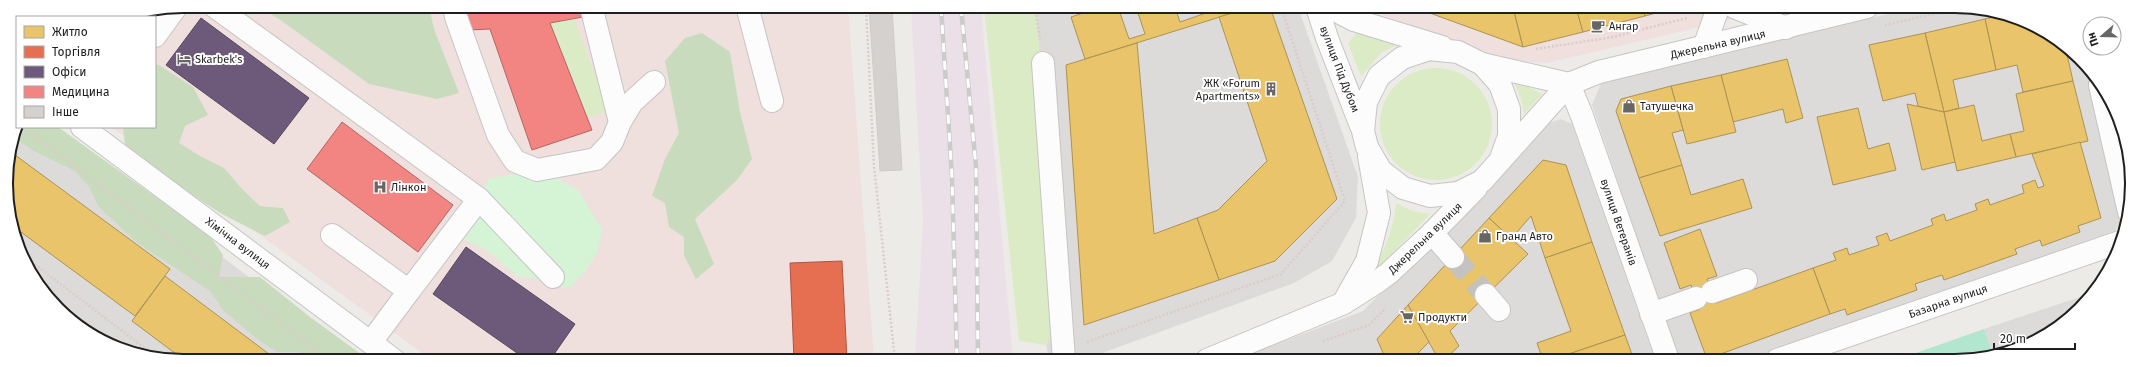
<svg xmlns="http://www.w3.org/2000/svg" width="2138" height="367" font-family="'Fira Sans',sans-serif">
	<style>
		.residential { fill: #dcdbd9 }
		.commercial { fill: #efdfdd }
		.industrial { fill: #ebe0e7 }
		.grass { fill: #daebc6 }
		.forest { fill: #c8dcbd }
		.park { fill: #d5f4d5 }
		.pitch { fill: #b2e6cf }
		.homes { fill: #e9c46a; stroke: #ac9254 }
		.shops { fill: #e76f51; stroke: #ab5742 }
		.offices { fill: #6d597a; stroke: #56485f }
		.health { fill: #f28482; stroke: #b36664 }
		.building { fill: #d4d1cf; stroke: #d0cdc9 }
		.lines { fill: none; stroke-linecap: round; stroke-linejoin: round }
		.minor-tunnel { stroke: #c4c2c0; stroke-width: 22; stroke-dasharray: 22 11; stroke-linecap: butt }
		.minor-casing { stroke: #c6c5c4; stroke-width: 24 }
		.path { stroke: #dbccca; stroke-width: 2.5; stroke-dasharray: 2 2; stroke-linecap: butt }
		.minor { stroke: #fcfcfc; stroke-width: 22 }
		.rail-casing { stroke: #cbcbca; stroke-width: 4.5 }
		.rail { stroke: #fff; stroke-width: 3; stroke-dasharray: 9; stroke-linecap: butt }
		.labels { text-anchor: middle; stroke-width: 4; stroke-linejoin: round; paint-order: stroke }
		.poi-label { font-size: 11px; fill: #1f1f1f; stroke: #fff; text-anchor: start }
		.street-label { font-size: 11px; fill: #1f1f1f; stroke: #fff }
		.rim { fill: none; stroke: #1f1f1f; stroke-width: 2 }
	</style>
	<rect width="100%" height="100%" fill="#edebe8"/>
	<g class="residential">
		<polygon points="1000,7 1298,7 1358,177 1356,218 1332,261 1294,283 1083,360 1048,356"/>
		<polygon points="1918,7 1977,7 2043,30 2087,68 2122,218 2111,239 1760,360 1679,360 1592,105 1602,81"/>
		<polygon points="1561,119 1572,124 1655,360 1235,360 1363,311 1548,123"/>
		<polygon points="17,127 50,127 359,360 161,360 95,337 50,300 15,240 6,172"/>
		<polygon points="2092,293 2080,309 2023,347 1993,354 1984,329"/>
	</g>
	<g class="commercial">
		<polygon points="183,6 848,7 874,360 432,360 111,127 155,127 155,17 128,17"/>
		<polygon points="1360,7 1784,7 1547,63 1509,60"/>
	</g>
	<polygon class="industrial" points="911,7 981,7 1013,359 915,360 923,223"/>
	<g class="grass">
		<polygon points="984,7 1036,7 1060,313 1047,345 1019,341"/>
		<polygon points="574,19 609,112 586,117 550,23"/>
		<polygon points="1357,32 1398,45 1382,52 1361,76 1348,43"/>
		<circle cx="1436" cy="124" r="56"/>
		<polygon points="1513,79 1542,94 1524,114 1521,99"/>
		<path d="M 1396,203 L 1412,211 L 1430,214 L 1377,269 L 1375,267 C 1386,246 1394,227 1396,203 Z"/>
	</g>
	<g class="forest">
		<polygon points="257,6 429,6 434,29 459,93 437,99 369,84 279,19"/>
		<polygon points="702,33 730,52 740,112 752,159 737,180 695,219 714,264 696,279 684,255 684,237 669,227 665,203 652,196 665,159 679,133 665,61 685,38"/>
		<polygon points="155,65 159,65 193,87 208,115 185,126 179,143 200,156 224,168 243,190 260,206 283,208 290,222 265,236 222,214 164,177 125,146 123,127 155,127"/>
		<polygon points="17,127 58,127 210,236 223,255 219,277 260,277 310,317 369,360 305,360 300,352 277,352 257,339 223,310 210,291 136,242 98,206 90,188 75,171 34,151 14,138"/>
	</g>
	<polygon class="park" points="514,174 536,181 558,179 578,190 602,229 598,251 586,270 571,287 558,287 541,280 517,276 488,251 461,238 478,208 488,179"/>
	<polygon class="pitch" points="1984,329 1993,354 1966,361 1893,361"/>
	<g class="homes">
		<polygon points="1101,7 1118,7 1129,39 1145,34 1136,7 1175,7 1180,22 1209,12 1207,7 1252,7 1085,59 1071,17"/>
		<polygon points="1252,7 1270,7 1337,199 1275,261 1219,280 1197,218 1218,210 1267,161 1219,17"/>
		<polygon points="1415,7 1513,7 1523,47 1416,8"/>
		<polygon points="1513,7 1576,7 1583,32 1523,47"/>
		<polygon points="1576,7 1642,7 1645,16 1583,32"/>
		<polygon points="1642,7 1678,7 1645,16"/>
		<polygon points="2001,15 2043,30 2066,50 2073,81 2023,92 2017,65 1996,70 1985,19"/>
		<polygon points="1985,19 1996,70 1953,80 1959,108 1944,112 1925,33"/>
		<polygon points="1925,33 1944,112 1918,106 1915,93 1883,101 1869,45"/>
		<polygon points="1137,43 1154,234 1197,218 1219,280 1084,325 1066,65"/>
		<polygon points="1787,59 1803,118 1786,123 1783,109 1733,122 1721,75"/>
		<polygon points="1721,75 1736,132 1687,144 1671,86"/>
		<polygon points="2073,81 2088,141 2016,157 2010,134 2024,131 2016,94"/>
		<polygon points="1671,86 1683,130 1672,133 1682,165 1639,178 1616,111 1621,99"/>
		<polygon points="1907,104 1944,112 1955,162 1922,170"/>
		<polygon points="1974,105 1982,141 2010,134 2016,157 1957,171 1944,112"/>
		<polygon points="1858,108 1868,149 1889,143 1896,170 1833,185 1817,117"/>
		<polygon points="2080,142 2101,218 2078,226 2080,232 2042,246 2040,240 2015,249 2017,254 1944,280 1942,275 1915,284 1917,290 1847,315 1845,309 1830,314 1813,268 1836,260 1833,253 1847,248 1849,255 1879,245 1876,237 1887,233 1890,241 1933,225 1931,219 1944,214 1946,221 1977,210 1975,204 1988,199 1990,205 2024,193 2022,185 2035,180 2038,188 2044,186 2032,154"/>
		<polygon points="11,152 170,269 135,316 14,227 6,172"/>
		<polygon points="1543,160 1566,165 1592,242 1545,258 1531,216 1511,239 1489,218"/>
		<polygon points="1682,165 1691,195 1743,179 1752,208 1660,236 1639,178"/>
		<polygon points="1489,218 1528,254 1450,331 1459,346 1444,360 1439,360 1408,305"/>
		<polygon points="1700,229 1717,276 1707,279 1716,303 1813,268 1830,314 1707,359 1690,313 1700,309 1691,285 1680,289 1664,243"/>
		<polygon points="1592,242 1625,335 1551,360 1543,360 1537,343 1571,331 1545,258"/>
		<polygon points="165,276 277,360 184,360 132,321"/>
		<polygon points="1408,305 1429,342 1411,360 1386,360 1377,339"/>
		<polygon points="1625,335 1634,360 1551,360"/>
	</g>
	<polygon class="shops" points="842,261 847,360 794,360 790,263"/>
	<g class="offices">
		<polygon points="201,18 309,98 274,144 166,65"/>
		<polygon points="466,247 575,324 550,360 527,360 433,294"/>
	</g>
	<g class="health">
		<polygon points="465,6 585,6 588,16 550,23 592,130 532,150 490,29 469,30"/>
		<polygon points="342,122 453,205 418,252 307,169"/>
	</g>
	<polygon class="building" points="869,7 892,7 902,170 880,171"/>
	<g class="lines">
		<polyline class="minor-tunnel" points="1453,257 1486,295"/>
		<g class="minor-casing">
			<g id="minor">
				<polyline points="214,6 479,199 553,277"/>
				<polyline points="454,6 456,17 498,135 515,161 537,170 596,159 612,142 620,122 591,6"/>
				<polyline points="747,6 772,101"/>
				<polyline points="1317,7 1327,38 1361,126"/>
				<polyline points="1329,7 1354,20 1442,47"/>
				<polyline points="1734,7 1786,28"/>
				<polyline points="155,36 176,7"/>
				<polyline points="1704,47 1717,11 1716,7"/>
				<polyline points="1043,63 1064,360"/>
				<polyline points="1482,64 1569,84"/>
				<polyline points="1569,84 1582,116 1668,360"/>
				<polyline points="2100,85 2129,212"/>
				<polyline points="620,122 632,102 654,82"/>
				<polyline points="82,127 394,360"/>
				<polyline points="1500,161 1509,136 1509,109 1500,84 1482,64 1458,52 1429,49 1402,58 1379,76 1366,102 1363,131 1367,147 1381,171 1403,188 1430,196 1458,193 1482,181 1549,106 1569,84 1599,72 1867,7"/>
				<polyline points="1432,233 1453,257"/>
				<polyline points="332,235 409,291 371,342"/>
				<polyline points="409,291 479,199"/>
				<polyline points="1712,292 1746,280"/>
				<polyline points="1486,295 1499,310"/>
				<polyline points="1345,300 1367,261 1379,213 1369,156"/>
				<polyline points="1651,314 1696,298"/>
				<polyline points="1207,360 1344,303 1377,282 1389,273 1432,233 1476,188"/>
				<polyline points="1777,360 2120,242"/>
			</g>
		</g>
		<g class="path">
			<polyline points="866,7 874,166 895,360"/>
			<polyline points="1035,7 1040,40"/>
			<polyline points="1885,25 1964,7"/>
			<polyline points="1536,49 1613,37 1687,18"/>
			<polyline points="2079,61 2081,70"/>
			<polyline points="23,127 330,360"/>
			<polyline points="25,257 159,359"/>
			<polyline points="1323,341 1369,325 1386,308"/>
			<polyline points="1087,342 1281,274 1345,201 1281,7"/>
			<polyline points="1738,360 1753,355"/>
		</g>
		<use href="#minor" class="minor"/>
		<g class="rail-casing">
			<g id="rail">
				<polyline points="941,7 952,177 957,360"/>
				<polyline points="961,7 976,167 978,360"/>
			</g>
		</g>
		<use href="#rail" class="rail"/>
	</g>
	<defs>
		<g id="cafe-bare" transform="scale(1.08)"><path d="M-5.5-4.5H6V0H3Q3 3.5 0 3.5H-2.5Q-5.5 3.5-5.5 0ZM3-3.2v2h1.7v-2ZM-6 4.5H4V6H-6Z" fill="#676665" stroke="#fff" stroke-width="2.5" paint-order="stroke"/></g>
		<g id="hotel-bare" transform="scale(1.08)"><path d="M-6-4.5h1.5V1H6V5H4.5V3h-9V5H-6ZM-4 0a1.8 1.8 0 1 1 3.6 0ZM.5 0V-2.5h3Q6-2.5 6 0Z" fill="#676665" stroke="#fff" stroke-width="2.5" paint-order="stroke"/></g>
		<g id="building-bare" transform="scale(1.08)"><path d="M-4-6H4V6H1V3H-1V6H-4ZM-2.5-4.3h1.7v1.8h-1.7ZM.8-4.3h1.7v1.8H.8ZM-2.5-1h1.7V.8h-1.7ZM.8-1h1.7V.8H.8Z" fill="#676665" stroke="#fff" stroke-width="2.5" paint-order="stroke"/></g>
		<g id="shop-bare" transform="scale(1.08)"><path d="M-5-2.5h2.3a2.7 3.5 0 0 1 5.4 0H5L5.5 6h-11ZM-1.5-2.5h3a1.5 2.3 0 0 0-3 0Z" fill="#676665" stroke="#fff" stroke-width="2.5" paint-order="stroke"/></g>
		<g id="hospital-bare" transform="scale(1.08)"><path d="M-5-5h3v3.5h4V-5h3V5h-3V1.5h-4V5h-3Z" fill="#676665" stroke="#fff" stroke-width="2.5" paint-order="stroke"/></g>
		<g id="supermarket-bare" transform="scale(1.08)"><path d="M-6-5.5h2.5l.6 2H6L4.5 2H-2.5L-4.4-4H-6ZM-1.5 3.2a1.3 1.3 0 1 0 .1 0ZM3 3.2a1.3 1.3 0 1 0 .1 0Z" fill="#676665" stroke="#fff" stroke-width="2.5" paint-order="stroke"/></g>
	</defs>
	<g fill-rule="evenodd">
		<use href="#cafe-bare" x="1598" y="26"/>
		<use href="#hotel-bare" x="184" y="59"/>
		<use href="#building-bare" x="1271" y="89"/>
		<use href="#shop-bare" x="1629" y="106"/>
		<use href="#hospital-bare" x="380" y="187"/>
		<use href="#shop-bare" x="1485" y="236"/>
		<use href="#supermarket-bare" x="1407" y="317"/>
	</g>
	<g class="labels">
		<g class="poi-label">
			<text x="1609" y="30">Ангар</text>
			<text x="195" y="63">Skarbek's</text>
			<text x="1260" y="87" text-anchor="end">ЖК «Forum<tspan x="1260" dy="13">Apartments»</tspan></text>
			<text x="1640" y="110">Татушечка</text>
			<text x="391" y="191">Лінкон</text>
			<text x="1496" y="240">Гранд Авто</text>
			<text x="1418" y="321">Продукти</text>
		</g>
		<g class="street-label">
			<text transform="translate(1718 44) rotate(-13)" y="4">Джерельна вулиця</text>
			<text transform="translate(1340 69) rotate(69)" y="4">вулиця Під Дубом</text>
			<text transform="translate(1619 222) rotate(71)" y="4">вулиця Ветеранів</text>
			<text transform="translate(1425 238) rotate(-44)" y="4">Джерельна вулиця</text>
			<text transform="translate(238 243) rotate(37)" y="4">Хімічна вулиця</text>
			<text transform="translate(1948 301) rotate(-19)" y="4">Базарна вулиця</text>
		</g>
	</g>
	<path d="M0 0H2138V367H0ZM183 13H1955A170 170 0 0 1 2125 183V184A170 170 0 0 1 1955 354H183A170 170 0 0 1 13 184V183A170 170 0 0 1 183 13Z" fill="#fff" fill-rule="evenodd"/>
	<path class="rim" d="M183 13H1955A170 170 0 0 1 2125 183V184A170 170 0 0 1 1955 354H183A170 170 0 0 1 13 184V183A170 170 0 0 1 183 13Z"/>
	<rect x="16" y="16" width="140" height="112" fill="#ffffff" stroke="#a5a5a5"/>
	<rect x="24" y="26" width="20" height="12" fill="#e9c46a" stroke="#a5a5a5"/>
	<text x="52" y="36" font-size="12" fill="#1f1f1f">Житло</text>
	<rect x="24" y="46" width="20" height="12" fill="#e76f51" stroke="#a5a5a5"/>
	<text x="52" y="56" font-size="12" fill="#1f1f1f">Торгівля</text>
	<rect x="24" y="66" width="20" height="12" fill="#6d597a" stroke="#a5a5a5"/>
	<text x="52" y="76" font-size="12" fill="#1f1f1f">Офіси</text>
	<rect x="24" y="86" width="20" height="12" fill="#f28482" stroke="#a5a5a5"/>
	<text x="52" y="96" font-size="12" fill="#1f1f1f">Медицина</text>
	<rect x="24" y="106" width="20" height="12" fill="#d4d1cf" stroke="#a5a5a5"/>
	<text x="52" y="116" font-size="12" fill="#1f1f1f">Інше</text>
	<g transform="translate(2102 36) rotate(250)"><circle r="19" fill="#ffffff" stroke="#a5a5a5"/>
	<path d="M0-3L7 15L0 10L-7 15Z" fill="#676665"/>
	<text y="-6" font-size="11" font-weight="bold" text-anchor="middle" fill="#1f1f1f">Пн</text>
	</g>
	<path d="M1994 343v6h81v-6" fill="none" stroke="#1f1f1f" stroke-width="2"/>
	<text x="2000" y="343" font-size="12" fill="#1f1f1f" stroke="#ffffff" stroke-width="3" paint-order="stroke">20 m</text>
</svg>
